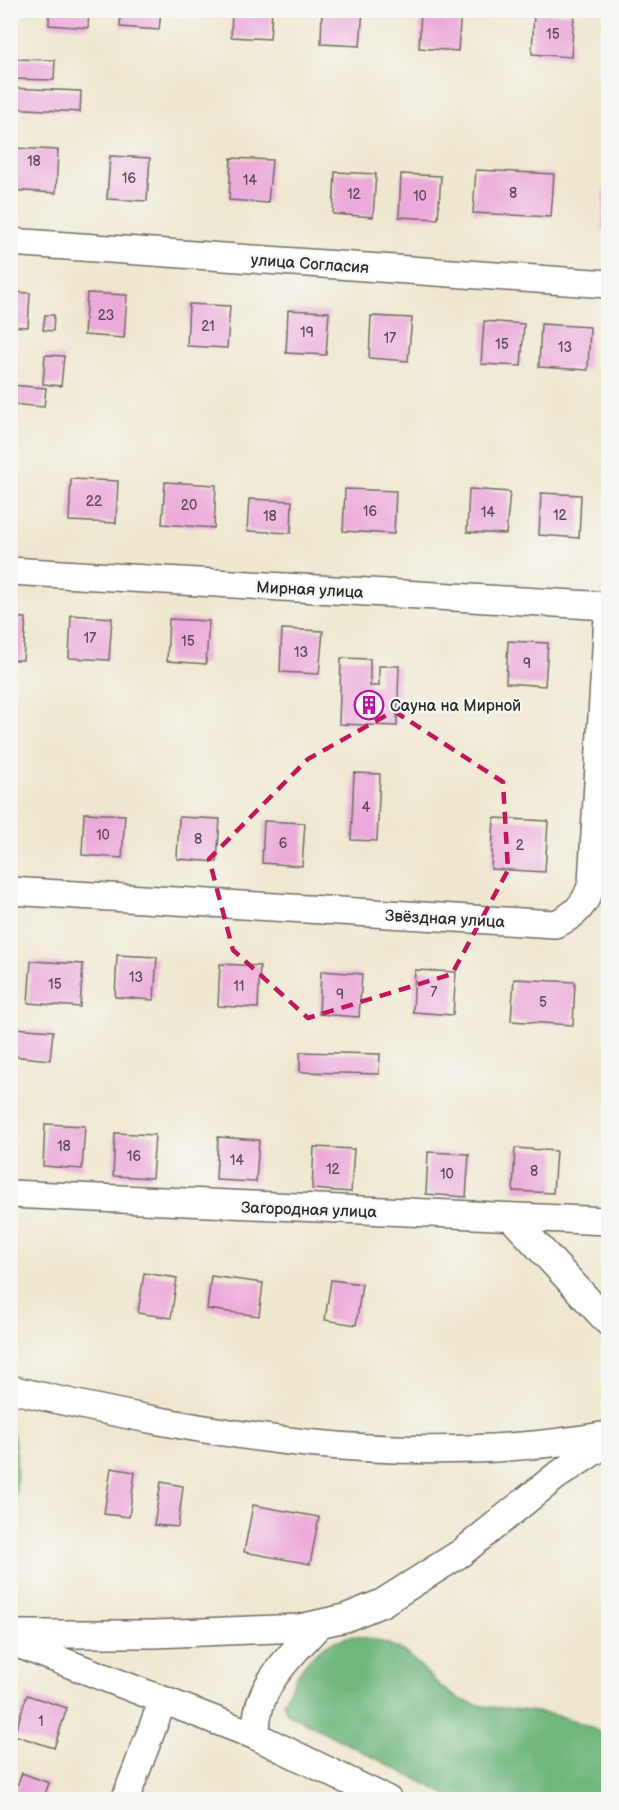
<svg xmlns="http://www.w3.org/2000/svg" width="619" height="1810" font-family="'Balsamiq Sans',sans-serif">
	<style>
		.forest { fill: #70b77d; stroke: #4e7154; stroke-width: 1.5 }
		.building { fill: #ecaada }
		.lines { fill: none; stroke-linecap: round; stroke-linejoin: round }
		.minor-casing { stroke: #706d64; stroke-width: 30 }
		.minor { stroke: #fff; stroke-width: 27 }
		.marked { fill: none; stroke: #c2185b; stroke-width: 4.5; stroke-dasharray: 12 8; stroke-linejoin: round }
		.labels { text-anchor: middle; stroke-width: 4.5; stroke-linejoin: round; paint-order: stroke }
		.number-label { font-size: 14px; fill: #5b4b57 }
		.street-label { font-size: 16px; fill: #2b2b2b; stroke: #f6f6f2 }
		.poi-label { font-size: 16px; fill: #2b2b2b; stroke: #f6f6f2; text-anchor: start }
	</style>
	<rect width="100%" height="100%" fill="#f6f6f2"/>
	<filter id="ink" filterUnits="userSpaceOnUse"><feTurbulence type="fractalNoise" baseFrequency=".0167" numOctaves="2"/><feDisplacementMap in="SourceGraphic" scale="12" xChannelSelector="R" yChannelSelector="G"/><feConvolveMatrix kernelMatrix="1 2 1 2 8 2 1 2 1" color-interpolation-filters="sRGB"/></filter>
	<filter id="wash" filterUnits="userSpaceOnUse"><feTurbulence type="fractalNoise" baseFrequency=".008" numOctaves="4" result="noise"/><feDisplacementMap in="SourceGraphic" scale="24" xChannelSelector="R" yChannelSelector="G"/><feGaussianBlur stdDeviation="1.35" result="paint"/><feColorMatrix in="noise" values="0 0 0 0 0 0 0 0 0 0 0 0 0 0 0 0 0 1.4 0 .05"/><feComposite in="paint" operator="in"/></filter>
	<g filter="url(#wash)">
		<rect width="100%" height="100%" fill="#efe7cf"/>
		<g class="forest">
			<path d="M 11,1427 C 19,1458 18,1492 11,1523 Z"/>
			<path d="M 355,1636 C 370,1639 385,1641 399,1649 C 422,1662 434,1687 459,1699 C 477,1707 494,1707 513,1709 C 548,1713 579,1717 608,1738 L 608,1799 L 455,1799 L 287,1713 L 283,1703 C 299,1668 315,1641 355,1636 Z"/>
		</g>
		<g id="blocks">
			<g class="building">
				<polygon points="49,10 89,10 88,28 49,25"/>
				<polygon points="121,10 161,10 159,30 120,27"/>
				<polygon points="232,10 272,10 270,39 231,37"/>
				<polygon points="322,10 363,10 360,46 321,44"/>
				<polygon points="421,10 461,10 458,51 419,48"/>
				<polygon points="534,12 574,14 571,57 532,54"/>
				<polygon points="606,15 608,15 608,58 604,57"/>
				<polygon points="10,59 55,60 54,80 10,79"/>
				<polygon points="10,88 81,91 80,112 10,108"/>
				<polygon points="12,148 58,150 56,193 10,190"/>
				<polygon points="110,156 150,158 147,201 107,199"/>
				<polygon points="231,158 272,160 268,203 229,200"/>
				<polygon points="476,170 554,174 551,217 473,213"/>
				<polygon points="335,172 376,174 373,217 333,214"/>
				<polygon points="401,174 441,176 438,219 399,217"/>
				<polygon points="604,188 608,188 608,231 602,230"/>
				<polygon points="10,292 30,293 28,327 10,326"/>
				<polygon points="87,293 127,295 124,338 84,335"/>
				<polygon points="189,304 230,306 227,348 187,346"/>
				<polygon points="288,310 329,312 326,355 286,353"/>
				<polygon points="45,315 54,315 53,331 43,330"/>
				<polygon points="371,316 412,318 408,361 369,358"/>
				<polygon points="484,321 524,324 521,366 481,364"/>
				<polygon points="541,324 590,327 588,370 539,367"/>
				<polygon points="45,355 64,356 61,386 43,384"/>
				<polygon points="10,385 46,388 44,407 10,404"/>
				<polygon points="71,479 118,481 116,523 69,521"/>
				<polygon points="165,482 216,485 214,528 162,524"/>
				<polygon points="345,489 396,491 394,534 343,531"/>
				<polygon points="469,489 510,492 506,534 467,532"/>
				<polygon points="541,493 581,495 579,538 539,535"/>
				<polygon points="249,499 292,501 291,533 247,531"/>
				<polygon points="71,615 112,618 109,660 69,658"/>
				<polygon points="10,617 26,618 23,660 10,660"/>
				<polygon points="169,619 209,621 206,664 167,661"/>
				<polygon points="282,629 323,631 319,674 280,672"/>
				<polygon points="508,641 548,643 545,686 506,683"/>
				<polygon points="341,658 370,659 370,686 379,686 379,666 399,666 397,726 339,724"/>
				<polygon points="354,773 380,774 377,841 351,840"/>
				<polygon points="84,813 125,815 122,858 82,855"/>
				<polygon points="179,817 220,819 217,862 177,859"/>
				<polygon points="494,818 548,821 545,872 491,869"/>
				<polygon points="264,821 305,823 302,866 262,863"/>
				<polygon points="117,955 157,957 154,1000 115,997"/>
				<polygon points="31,961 83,964 80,1007 28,1003"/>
				<polygon points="220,964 260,966 258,1008 218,1006"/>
				<polygon points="415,970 456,972 453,1015 413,1012"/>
				<polygon points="321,971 362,974 359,1017 319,1014"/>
				<polygon points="514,979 575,982 573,1025 511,1021"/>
				<polygon points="14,1028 53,1031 50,1060 12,1056"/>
				<polygon points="300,1052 380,1054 379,1074 300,1072"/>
				<polygon points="45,1124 85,1126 82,1169 43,1166"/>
				<polygon points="115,1133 155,1135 152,1178 113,1176"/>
				<polygon points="218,1137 259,1140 256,1182 216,1180"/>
				<polygon points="314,1147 354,1149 351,1192 312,1189"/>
				<polygon points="515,1148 556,1151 553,1193 513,1191"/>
				<polygon points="428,1152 469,1154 466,1197 426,1194"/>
				<polygon points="144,1273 177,1278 171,1318 138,1313"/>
				<polygon points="211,1276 263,1283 259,1316 207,1309"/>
				<polygon points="331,1280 362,1284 356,1325 325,1320"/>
				<polygon points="111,1468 135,1472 129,1517 104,1514"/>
				<polygon points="161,1482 183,1486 178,1527 154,1525"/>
				<polygon points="253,1505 319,1517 310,1564 244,1552"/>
				<polygon points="27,1695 67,1708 54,1748 14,1735"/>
				<polygon points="22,1773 49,1783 43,1800 21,1800 13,1796"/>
			</g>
		</g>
	</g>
	<g filter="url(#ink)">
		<use href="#blocks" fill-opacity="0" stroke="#706d64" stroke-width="1.5"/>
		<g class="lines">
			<g class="minor-casing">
				<g id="minor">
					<polyline points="10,242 608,284"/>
					<polyline points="10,571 608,606"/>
					<path d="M 10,891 L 555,924 C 575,916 586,904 592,883 L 608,616"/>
					<polyline points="10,1194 608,1221"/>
					<polyline points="511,1217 608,1322"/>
					<path d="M 10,1389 C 213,1436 400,1471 608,1435"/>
					<polyline points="10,1634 155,1634 300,1628 345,1618 382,1603 461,1553 555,1477 608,1442"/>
					<polyline points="10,1641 256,1736 388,1800"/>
					<path d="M 256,1736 C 254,1686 289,1658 320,1624"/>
					<polyline points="125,1800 163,1700"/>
				</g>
			</g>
			<use href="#minor" class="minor"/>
		</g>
	</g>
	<path class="marked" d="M 394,711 L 503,782 L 508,870 L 452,974 L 308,1018 L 233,950 L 209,859 L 308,759 Z"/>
	<defs>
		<g id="building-ring" transform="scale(1.5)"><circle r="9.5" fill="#f6f6f2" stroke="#b5179e" stroke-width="1.5"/><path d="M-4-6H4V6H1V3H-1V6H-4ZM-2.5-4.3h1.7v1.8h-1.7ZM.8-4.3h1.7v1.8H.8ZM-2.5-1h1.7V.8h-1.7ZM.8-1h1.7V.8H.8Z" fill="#b5179e"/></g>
	</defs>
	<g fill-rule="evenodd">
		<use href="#building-ring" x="369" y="705"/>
	</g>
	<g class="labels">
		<g class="number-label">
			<text x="553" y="39">15</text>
			<text x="34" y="166">18</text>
			<text x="129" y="183">16</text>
			<text x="250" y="185">14</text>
			<text x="513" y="198">8</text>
			<text x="354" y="199">12</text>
			<text x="420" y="201">10</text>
			<text x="106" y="320">23</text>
			<text x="208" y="331">21</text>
			<text x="307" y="337">19</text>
			<text x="390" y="343">17</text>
			<text x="502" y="349">15</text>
			<text x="565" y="352">13</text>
			<text x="94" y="506">22</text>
			<text x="189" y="510">20</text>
			<text x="370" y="516">16</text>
			<text x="488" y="517">14</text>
			<text x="560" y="520">12</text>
			<text x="270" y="521">18</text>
			<text x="90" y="643">17</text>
			<text x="188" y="646">15</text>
			<text x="301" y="657">13</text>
			<text x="527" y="668">9</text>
			<text x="366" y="812">4</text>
			<text x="103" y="840">10</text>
			<text x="198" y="844">8</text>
			<text x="283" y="848">6</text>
			<text x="520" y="850">2</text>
			<text x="136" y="982">13</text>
			<text x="55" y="989">15</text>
			<text x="239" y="991">11</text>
			<text x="434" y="997">7</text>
			<text x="340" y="999">9</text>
			<text x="543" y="1007">5</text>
			<text x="64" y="1151">18</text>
			<text x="134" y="1161">16</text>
			<text x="237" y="1165">14</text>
			<text x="333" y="1174">12</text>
			<text x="534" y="1176">8</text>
			<text x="447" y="1179">10</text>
			<text x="41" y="1726">1</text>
		</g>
		<g class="street-label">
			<text transform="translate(310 263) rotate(4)" y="6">улица Согласия</text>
			<text transform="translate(310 589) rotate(3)" y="6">Мирная улица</text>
			<text transform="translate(445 918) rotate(3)" y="6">Звёздная улица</text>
			<text transform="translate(309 1209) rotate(2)" y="6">Загородная улица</text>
		</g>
		<g class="poi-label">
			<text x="390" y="711">Сауна на Мирной</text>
		</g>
	</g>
	<rect width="619" height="1810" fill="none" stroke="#f6f6f2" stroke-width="36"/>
</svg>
